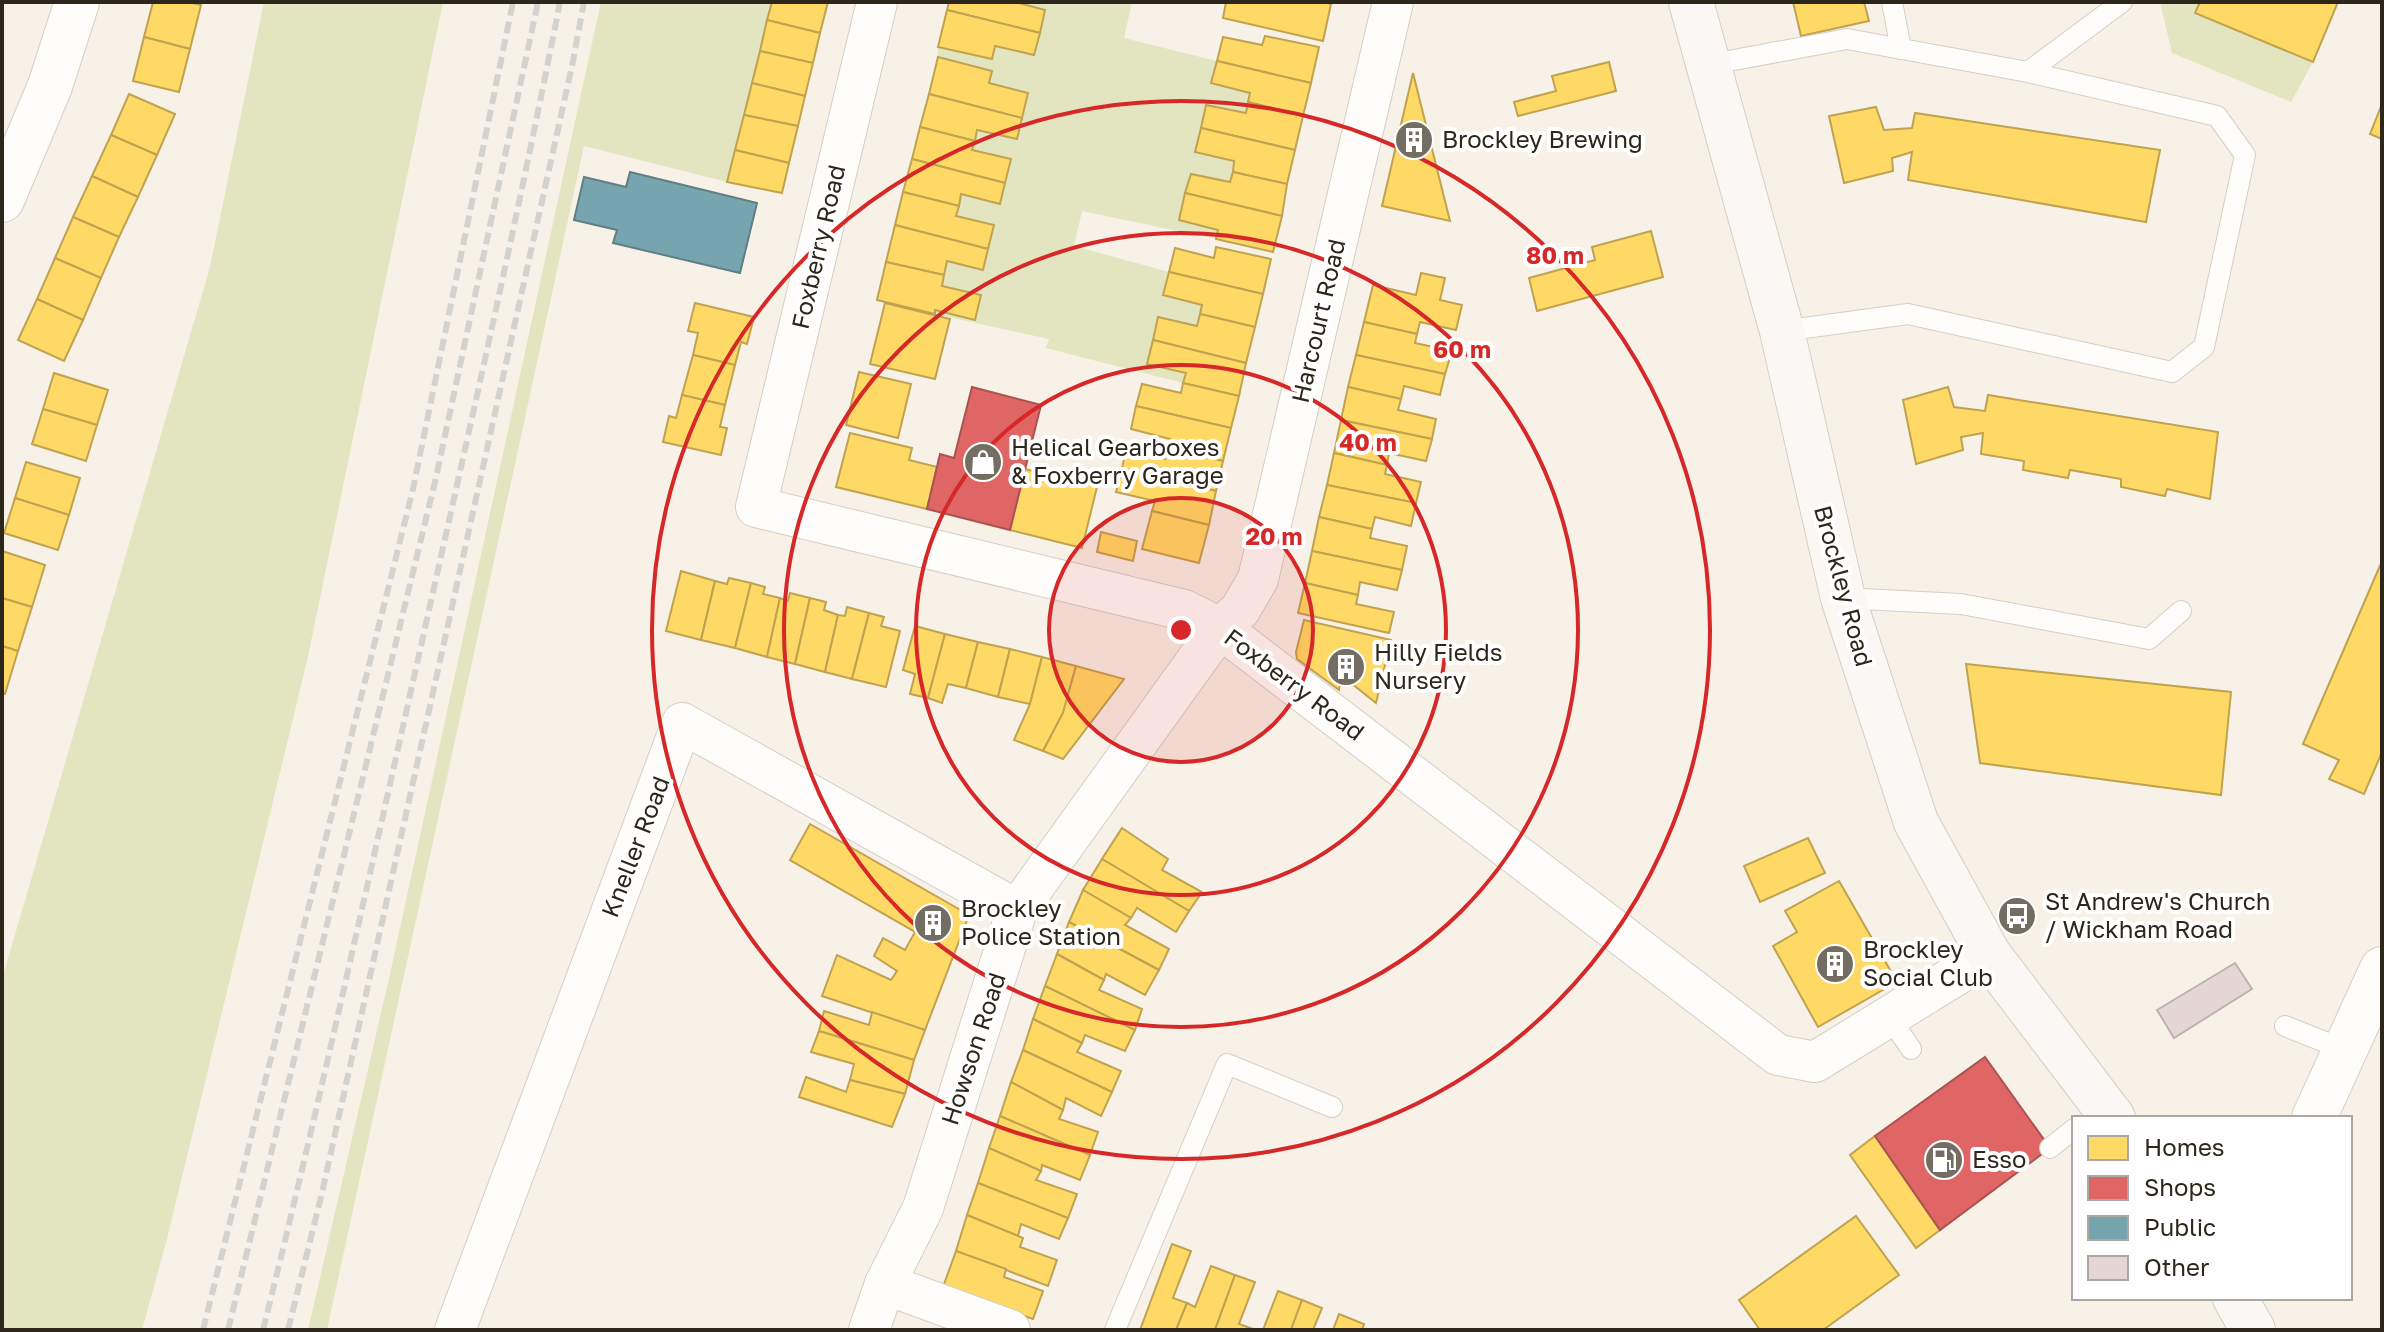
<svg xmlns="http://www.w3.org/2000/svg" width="2384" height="1332" font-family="'Golos Text',sans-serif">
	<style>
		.green { fill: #e3e5c0 }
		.homes { fill: #ffd966; stroke: #c0a350; stroke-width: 2 }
		.shops { fill: #e06666; stroke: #aa5350; stroke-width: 2 }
		.public { fill: #76a5af; stroke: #607f83; stroke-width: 2 }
		.building { fill: #e5d6d6; stroke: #bdb4b2; stroke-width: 2 }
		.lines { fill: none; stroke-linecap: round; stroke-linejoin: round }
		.service-casing { stroke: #d5cfc5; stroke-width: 22 }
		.minor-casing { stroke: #d5cfc5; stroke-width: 42 }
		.tertiary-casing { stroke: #d5cfc5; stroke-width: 46 }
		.secondary-casing { stroke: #d5cfc5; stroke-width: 46 }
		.service { stroke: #fefdfb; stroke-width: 20 }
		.minor { stroke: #fefdfb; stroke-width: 40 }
		.tertiary { stroke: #fefdfb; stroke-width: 44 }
		.secondary { stroke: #faf7f5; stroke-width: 44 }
		.rail { stroke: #d4d2ce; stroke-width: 6; stroke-dasharray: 12 6; stroke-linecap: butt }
		.ring { fill: none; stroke: #d62828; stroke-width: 4 }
		.labels { text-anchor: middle; stroke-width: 8; stroke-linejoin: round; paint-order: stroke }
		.poi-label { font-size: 24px; fill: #2d261b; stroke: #fff; text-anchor: start }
		.street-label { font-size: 24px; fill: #2d261b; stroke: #fff }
		.centre { fill: #d62828; stroke: #fff; stroke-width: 4 }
		.ring-label { font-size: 24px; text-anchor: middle; font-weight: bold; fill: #d62828; stroke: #fff; stroke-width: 8; stroke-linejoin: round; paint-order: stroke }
	</style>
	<rect width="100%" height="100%" fill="#f7f1e7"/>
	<g class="green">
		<polygon points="264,2 443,2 307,661 167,1239 142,1330 2,1330 2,979 210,267"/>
		<polygon points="601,2 772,2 727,182 584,146 327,1330 308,1330 390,974"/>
		<polygon points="1015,2 1132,2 1124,38 1217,61 1212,83 1250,93 1246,113 1206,106 1195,151 1234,161 1230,182 1191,174 1179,220 1218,230 1216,239 1082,211 1074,246 1169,272 1163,295 1202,305 1197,326 1158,318 1147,364 1186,373 1183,383 1046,348 1049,339 935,314 935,310 975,320 980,295 942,286 947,261 983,270 994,225 956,216 961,194 1000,204 1011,159 972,150 977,130 1017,139 1028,93 989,83 992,71 938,57 938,47 991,59 995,46 1034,54 1045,10"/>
		<polygon points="2160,2 2200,2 2196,14 2313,62 2291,102 2172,53"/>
	</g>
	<g class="homes">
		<polygon points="153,2 188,2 201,5 190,49 144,37"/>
		<polygon points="772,2 828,2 820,33 767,20"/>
		<polygon points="949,2 1015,2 1045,10 1040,33 947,10"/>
		<polygon points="1226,2 1323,2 1331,4 1323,41 1223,18"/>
		<polygon points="1793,2 1864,2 1869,21 1801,36"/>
		<polygon points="2200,2 2338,2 2313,62 2195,13"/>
		<polygon points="947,10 1040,33 1034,55 995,46 992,59 938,47"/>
		<polygon points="767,20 820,33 813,63 760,51"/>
		<polygon points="1265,36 1319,47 1311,83 1217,61 1223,37 1262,45"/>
		<polygon points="144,37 190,49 179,92 133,81"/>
		<polygon points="760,51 813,63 805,96 752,83"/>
		<polygon points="938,57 992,71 989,83 1028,93 1022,118 929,94"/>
		<polygon points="1217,61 1311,83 1303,116 1248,102 1250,93 1211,83"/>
		<polygon points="1609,62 1616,91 1518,116 1514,102 1556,91 1552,76"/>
		<polygon points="1413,73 1450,221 1382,206"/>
		<polygon points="752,83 805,96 798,126 744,115"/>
		<polygon points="129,94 175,114 157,155 111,135"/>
		<polygon points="929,94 1022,118 1017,139 977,130 975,141 920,127"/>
		<polygon points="1248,102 1303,116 1295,150 1201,128 1206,105 1246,113"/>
		<polygon points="2382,104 2382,139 2370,134"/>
		<polygon points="1876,107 1884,130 1912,128 1915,113 2160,150 2146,222 1908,180 1912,152 1892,158 1893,171 1844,183 1829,116"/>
		<polygon points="744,115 798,126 789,163 735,150"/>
		<polygon points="920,127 975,141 972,150 1011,159 1005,183 912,159"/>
		<polygon points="1201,128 1295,150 1287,184 1233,172 1234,161 1195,152"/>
		<polygon points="111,135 157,155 138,197 92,176"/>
		<polygon points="735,150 789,163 782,193 727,182"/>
		<polygon points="912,159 1005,183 1000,204 961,194 959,206 903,192"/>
		<polygon points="1233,172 1287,184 1282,216 1185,193 1191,174 1230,182"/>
		<polygon points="92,176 138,197 119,237 73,217"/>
		<polygon points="903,192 959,206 956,216 994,225 988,249 895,225"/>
		<polygon points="1185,193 1282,216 1273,252 1216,239 1218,230 1179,220"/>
		<polygon points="73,217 119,237 101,278 55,258"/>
		<polygon points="895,225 988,249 983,270 947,261 944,275 886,262"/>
		<polygon points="1651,231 1663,277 1537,311 1529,278 1595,260 1592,247"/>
		<polygon points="1216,247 1271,259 1263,294 1169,272 1175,248 1214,258"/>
		<polygon points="55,258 101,278 83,320 37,299"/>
		<polygon points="886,262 944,275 942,286 981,295 975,320 935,310 935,314 877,300"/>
		<polygon points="1169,272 1263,294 1255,327 1200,314 1202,305 1163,295"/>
		<polygon points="1421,273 1445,278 1440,300 1462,305 1456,330 1420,322 1417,334 1364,322 1373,285 1416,295"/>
		<polygon points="37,299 83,320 64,361 18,340"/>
		<polygon points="695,303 754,317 747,344 741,342 735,365 693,355 698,333 688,331"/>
		<polygon points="885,303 950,319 935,379 870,364"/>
		<polygon points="1200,314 1255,327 1246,363 1153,340 1158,317 1197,326"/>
		<polygon points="1364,322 1417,334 1415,343 1452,351 1445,374 1356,355"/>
		<polygon points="1153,340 1246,363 1239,396 1183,383 1186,373 1147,364"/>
		<polygon points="693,355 735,365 725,405 682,395"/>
		<polygon points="1356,355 1445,374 1440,395 1404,386 1401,399 1348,387"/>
		<polygon points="859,372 911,384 898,438 846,425"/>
		<polygon points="54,373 108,390 97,425 43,409"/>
		<polygon points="1183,383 1239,396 1231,428 1136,406 1142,384 1181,393"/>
		<polygon points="1348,387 1401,399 1398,410 1436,419 1432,439 1341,420"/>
		<polygon points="1948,387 1954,407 1985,411 1988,395 2218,432 2210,499 2167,489 2165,496 2121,487 2121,479 2070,470 2068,478 2023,470 2024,461 1981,454 1983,433 1961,437 1963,450 1916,464 1903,400"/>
		<polygon points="682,395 725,405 720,427 727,428 721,455 663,442 669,416 676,418"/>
		<polygon points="1136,406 1231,428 1223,461 1168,448 1170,439 1131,429"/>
		<polygon points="43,409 97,425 86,461 32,444"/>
		<polygon points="1341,420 1432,439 1426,461 1389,453 1387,465 1334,453"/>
		<polygon points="850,433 912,448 909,460 937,467 927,509 836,487"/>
		<polygon points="1168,448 1223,461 1216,491 1122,468 1126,450 1165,459"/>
		<polygon points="1334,453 1387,465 1385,474 1421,482 1416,503 1327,485"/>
		<polygon points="26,462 80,478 69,515 15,498"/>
		<polygon points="1122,468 1216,491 1209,525 1152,511 1155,501 1116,492"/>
		<polygon points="1025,469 1097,487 1082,548 1010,530"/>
		<polygon points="1327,485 1416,503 1411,526 1375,517 1372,529 1319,517"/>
		<polygon points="15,498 69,515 58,550 4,533"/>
		<polygon points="1152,511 1209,525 1199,563 1142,549"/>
		<polygon points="1319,517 1372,529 1370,538 1407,546 1402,570 1312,551"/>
		<polygon points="1101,532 1137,541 1133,561 1097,552"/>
		<polygon points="2,551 45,565 32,607 2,598"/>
		<polygon points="1312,551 1402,570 1397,590 1360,582 1358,595 1305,583"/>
		<polygon points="2382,561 2382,752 2364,794 2329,779 2339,760 2303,744"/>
		<polygon points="681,571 715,581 701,640 666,631"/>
		<polygon points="729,578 751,583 735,648 701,640 715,581 727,584"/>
		<polygon points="751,583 765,587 763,594 780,598 767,657 735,648"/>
		<polygon points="1305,583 1358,595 1356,604 1394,612 1389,633 1298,613"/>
		<polygon points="790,593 810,598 795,664 767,657 780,598 788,601"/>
		<polygon points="2,598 32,607 18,651 2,646"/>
		<polygon points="810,598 826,602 824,610 838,615 825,672 795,664"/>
		<polygon points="847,607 869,613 852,679 825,672 838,615 845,616"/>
		<polygon points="869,613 884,617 881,626 900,631 886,687 852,679"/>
		<polygon points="1304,620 1391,640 1376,703 1341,675 1339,690 1297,659 1296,652"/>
		<polygon points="915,626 945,634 928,698 910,694 915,674 903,670"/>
		<polygon points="945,634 978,642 966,688 948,684 942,703 928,698"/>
		<polygon points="978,642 1010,649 998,697 966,688"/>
		<polygon points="2,646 18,651 5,694 2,693"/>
		<polygon points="1010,649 1042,657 1030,704 998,697"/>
		<polygon points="1042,657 1076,666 1063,713 1043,751 1014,740 1030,704"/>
		<polygon points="1966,664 2231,692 2221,795 1980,763"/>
		<polygon points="1076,666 1124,679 1063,759 1043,751 1063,713"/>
		<polygon points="810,824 969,915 925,1030 822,996 837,955 891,980 897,971 874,956 883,938 905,950 915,932 790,860"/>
		<polygon points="1122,828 1168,859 1162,870 1202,892 1189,911 1102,859"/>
		<polygon points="1808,838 1825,873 1760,902 1744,866"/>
		<polygon points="1102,859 1189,911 1176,932 1137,908 1131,918 1083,890"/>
		<polygon points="1839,881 1897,982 1818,1027 1773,946 1797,932 1785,911"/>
		<polygon points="1083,890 1131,918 1125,925 1169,949 1159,970 1069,922"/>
		<polygon points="1069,922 1159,970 1145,995 1106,974 1104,980 1057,954"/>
		<polygon points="1057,954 1104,980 1099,990 1142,1009 1135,1030 1045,986"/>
		<polygon points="1045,986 1135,1030 1125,1051 1085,1035 1082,1043 1033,1019"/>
		<polygon points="824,1011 869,1025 872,1012 925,1030 914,1060 819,1031"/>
		<polygon points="1033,1019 1082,1043 1077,1052 1121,1071 1112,1092 1023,1050"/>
		<polygon points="819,1031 914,1060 905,1094 850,1080 854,1064 811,1052"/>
		<polygon points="1023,1050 1112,1092 1101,1116 1066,1098 1063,1110 1011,1082"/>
		<polygon points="806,1077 846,1092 850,1080 905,1094 892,1127 799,1097"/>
		<polygon points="1011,1082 1063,1110 1059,1119 1098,1132 1090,1155 1000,1116"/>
		<polygon points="1000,1116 1090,1155 1080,1180 1042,1165 1041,1171 989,1148"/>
		<polygon points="1875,1136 1940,1230 1916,1248 1850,1155"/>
		<polygon points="989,1148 1041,1171 1036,1180 1077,1194 1068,1218 978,1183"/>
		<polygon points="978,1183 1068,1218 1059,1239 1021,1224 1018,1236 967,1215"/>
		<polygon points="967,1215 1023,1238 1020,1247 1057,1260 1048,1286 956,1251"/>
		<polygon points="1856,1216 1899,1275 1823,1330 1760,1330 1739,1300"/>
		<polygon points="1172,1244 1191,1251 1173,1298 1187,1303 1176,1330 1140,1330"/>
		<polygon points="956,1251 1006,1269 1004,1277 1043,1291 1033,1319 943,1287"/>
		<polygon points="1211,1266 1235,1275 1215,1330 1176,1330 1187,1303 1195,1307"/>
		<polygon points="1235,1275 1255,1282 1239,1324 1253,1329 1215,1330"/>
		<polygon points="1278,1291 1302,1300 1291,1330 1263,1330"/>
		<polygon points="1302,1300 1322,1308 1313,1330 1291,1330"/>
		<polygon points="1339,1314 1364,1324 1362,1330 1333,1330"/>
	</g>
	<g class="shops">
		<polygon points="972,387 1041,405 1010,530 927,509 940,454 954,458"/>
		<polygon points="1985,1057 2050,1148 1940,1230 1875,1136"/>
	</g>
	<polygon class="public" points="630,172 757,203 740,273 613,243 617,230 574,220 584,177 626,187"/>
	<polygon class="building" points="2235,963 2252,989 2174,1038 2157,1010"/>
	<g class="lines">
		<g class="service-casing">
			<g id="service">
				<polyline points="1892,2 1901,49"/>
				<polyline points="1707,65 1847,39 2028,72 2217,116 2245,155 2204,347 2172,372 1908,314 1782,331"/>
				<polyline points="2028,72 2122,2"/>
				<polyline points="1843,598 1961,604 2149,639 2181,611"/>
				<polyline points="1890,1018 1911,1049"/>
				<polyline points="2285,1026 2345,1050"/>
				<polyline points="2050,1148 2074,1129"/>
				<polyline points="1115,1330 1227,1064 1332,1107"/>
			</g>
		</g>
		<g class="minor-casing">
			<g id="minor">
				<polyline points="877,2 756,507 1184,610 1220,628 1778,1055 1815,1062 1989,955"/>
				<polyline points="885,1284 1010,1330"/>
				<polyline points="455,1330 682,723 1017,910"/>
				<polyline points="869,1330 885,1284 923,1208 1017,910 1220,628 1240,610 1258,579 1393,2"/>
			</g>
		</g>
		<g class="tertiary-casing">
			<g id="tertiary">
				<polyline points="2,200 50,86 77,2"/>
				<polyline points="2314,1118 2382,969"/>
			</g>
		</g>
		<g class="secondary-casing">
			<g id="secondary">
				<polyline points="1691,2 1782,331 1843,598 1916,822 1989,955 2113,1118"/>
				<polyline points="2235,1298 2253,1330"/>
			</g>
		</g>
		<use href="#service" class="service"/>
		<use href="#minor" class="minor"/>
		<use href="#tertiary" class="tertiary"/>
		<use href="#secondary" class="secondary"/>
		<g class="rail">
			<polyline points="203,1330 413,489 513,2"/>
			<polyline points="228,1330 435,482 538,2"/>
			<path d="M 263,1330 C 315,1122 361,913 408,704 C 460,470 514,237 560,2"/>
			<polyline points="288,1330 321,1197 572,66 584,2"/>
		</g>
	</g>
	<circle cx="1181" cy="630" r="132" fill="#d62828" fill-opacity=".12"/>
	<g class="ring">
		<circle cx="1181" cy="630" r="132"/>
		<circle cx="1181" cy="630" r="265"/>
		<circle cx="1181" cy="630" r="397"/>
		<circle cx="1181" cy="630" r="529"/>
	</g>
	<defs>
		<g id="building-disc" transform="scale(2)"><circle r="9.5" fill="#746d62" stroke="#fff"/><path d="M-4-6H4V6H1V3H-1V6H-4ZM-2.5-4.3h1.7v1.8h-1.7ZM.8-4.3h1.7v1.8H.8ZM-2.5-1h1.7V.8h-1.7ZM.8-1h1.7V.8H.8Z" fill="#fff"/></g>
		<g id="shop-disc" transform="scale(2)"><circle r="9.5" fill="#746d62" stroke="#fff"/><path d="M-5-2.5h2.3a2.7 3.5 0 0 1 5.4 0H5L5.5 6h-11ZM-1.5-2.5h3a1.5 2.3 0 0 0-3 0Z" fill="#fff"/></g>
		<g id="bus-disc" transform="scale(2)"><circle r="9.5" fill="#746d62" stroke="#fff"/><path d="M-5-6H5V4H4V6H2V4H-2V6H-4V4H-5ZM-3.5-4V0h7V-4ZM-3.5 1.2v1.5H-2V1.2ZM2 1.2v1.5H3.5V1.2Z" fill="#fff"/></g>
		<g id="fuel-disc" transform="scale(2)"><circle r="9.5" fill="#746d62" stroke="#fff"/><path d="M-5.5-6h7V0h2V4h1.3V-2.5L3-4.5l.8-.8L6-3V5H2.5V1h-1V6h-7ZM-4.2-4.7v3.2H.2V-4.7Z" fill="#fff"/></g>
	</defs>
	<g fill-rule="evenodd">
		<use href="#building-disc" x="1414" y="140"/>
		<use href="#shop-disc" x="983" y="462"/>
		<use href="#building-disc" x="1346" y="667"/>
		<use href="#bus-disc" x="2017" y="916"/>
		<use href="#building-disc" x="933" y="923"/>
		<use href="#building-disc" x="1835" y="964"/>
		<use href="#fuel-disc" x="1944" y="1160"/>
	</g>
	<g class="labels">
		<g class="poi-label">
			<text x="1442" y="148">Brockley Brewing</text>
			<text x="1011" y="456">Helical Gearboxes<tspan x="1011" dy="28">&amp; Foxberry Garage</tspan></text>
			<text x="1374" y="661">Hilly Fields<tspan x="1374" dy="28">Nursery</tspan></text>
			<text x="2045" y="910">St Andrew's Church<tspan x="2045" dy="28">/ Wickham Road</tspan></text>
			<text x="961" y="917">Brockley<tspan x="961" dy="28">Police Station</tspan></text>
			<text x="1863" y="958">Brockley<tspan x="1863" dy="28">Social Club</tspan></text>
			<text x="1972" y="1168">Esso</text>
		</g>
		<g class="street-label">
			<text transform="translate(819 247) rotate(-77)" y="8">Foxberry Road</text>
			<text transform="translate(1319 321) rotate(-77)" y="8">Harcourt Road</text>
			<text transform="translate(1843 586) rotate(75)" y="8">Brockley Road</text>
			<text transform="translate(1294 685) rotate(37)" y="8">Foxberry Road</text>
			<text transform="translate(636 847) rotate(-69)" y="8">Kneller Road</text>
			<text transform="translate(974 1049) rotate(-72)" y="8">Howson Road</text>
		</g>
	</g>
	<circle cx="1181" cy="630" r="12" class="centre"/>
	<g class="ring-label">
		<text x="1555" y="264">80 m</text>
		<text x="1462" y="358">60 m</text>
		<text x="1368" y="451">40 m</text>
		<text x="1274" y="545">20 m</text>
	</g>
	<rect width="2384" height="1332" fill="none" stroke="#2d261b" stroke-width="8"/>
	<rect x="2072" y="1116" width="280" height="184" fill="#ffffff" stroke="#aba8a4" stroke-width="2"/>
	<rect x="2088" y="1136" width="40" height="24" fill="#ffd966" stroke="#aba8a4" stroke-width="2"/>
	<text x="2144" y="1156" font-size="24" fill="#2d261b">Homes</text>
	<rect x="2088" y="1176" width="40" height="24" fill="#e06666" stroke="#aba8a4" stroke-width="2"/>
	<text x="2144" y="1196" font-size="24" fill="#2d261b">Shops</text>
	<rect x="2088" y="1216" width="40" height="24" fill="#76a5af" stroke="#aba8a4" stroke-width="2"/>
	<text x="2144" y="1236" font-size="24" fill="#2d261b">Public</text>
	<rect x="2088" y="1256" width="40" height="24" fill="#e5d6d6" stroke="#aba8a4" stroke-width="2"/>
	<text x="2144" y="1276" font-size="24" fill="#2d261b">Other</text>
</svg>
